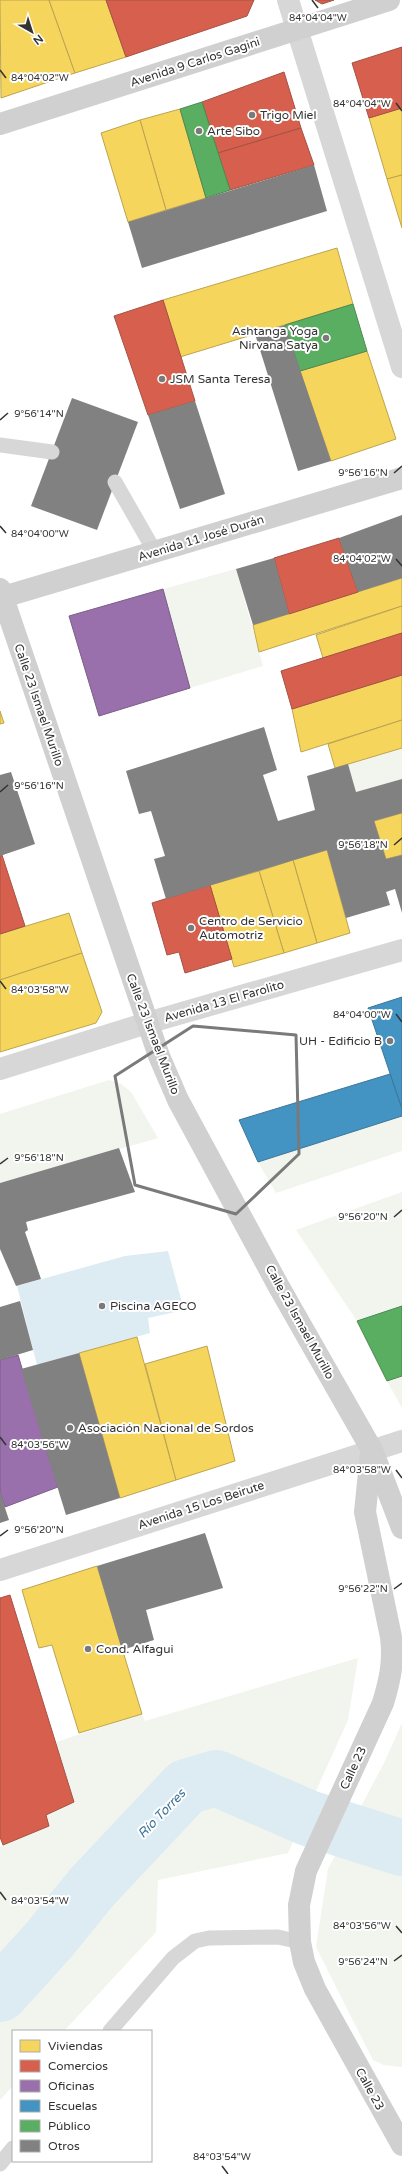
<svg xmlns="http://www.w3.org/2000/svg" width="402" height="2174" font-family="'Varela Round',sans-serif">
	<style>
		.green { fill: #f1f5ed }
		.water { fill: #ddebf3 }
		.homes { fill: #f6d55c; stroke: #bca450 }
		.shops { fill: #d6604d; stroke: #a55245 }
		.offices { fill: #9970ab; stroke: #7a5e87 }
		.schools { fill: #4393c3; stroke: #3e7698 }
		.public { fill: #5aae61; stroke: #4e8953 }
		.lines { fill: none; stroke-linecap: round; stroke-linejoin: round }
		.river { stroke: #ddebf3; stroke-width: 56 }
		.building { fill: #818181 }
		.lane { stroke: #d7d7d7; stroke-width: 15 }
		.street { stroke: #d7d7d7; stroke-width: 22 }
		.secondary { stroke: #d0d0d0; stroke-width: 22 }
		.marked { fill: none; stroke: #7a7a7a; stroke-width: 3; stroke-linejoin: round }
		.ticks { fill: none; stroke: #333; stroke-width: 1.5 }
		.poi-dot { fill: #7a7a7a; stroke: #fff; stroke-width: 1.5 }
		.labels { text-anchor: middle; stroke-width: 4; stroke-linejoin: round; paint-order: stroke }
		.street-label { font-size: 12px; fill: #333; stroke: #fff }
		.poi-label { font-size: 12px; fill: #333; stroke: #fff; text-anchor: start }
		.water-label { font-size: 13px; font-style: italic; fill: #3f7597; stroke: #fff }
		.ticks-label { font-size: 10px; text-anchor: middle; fill: #333; stroke: #fff; stroke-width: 4; stroke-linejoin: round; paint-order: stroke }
	</style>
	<rect width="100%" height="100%" fill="#fff"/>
	<g class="green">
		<polygon points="236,569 263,666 190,688 163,589"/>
		<polygon points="402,748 402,779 356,792 348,764"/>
		<polygon points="109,1080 121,1084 131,1092 158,1138 0,1183 0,1114"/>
		<polygon points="402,1116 402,1151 276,1193 258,1162"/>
		<polygon points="402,1192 402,1306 357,1321 296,1230"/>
		<polygon points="402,1376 402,1408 387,1381"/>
		<polygon points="358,1658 348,1720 288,1853 158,1880 156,1932 64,2031 13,2031 13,2086 0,2100 0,1846 49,1826 46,1815 74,1802 56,1742 142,1714 145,1721"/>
		<polygon points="402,1723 402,2067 384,2065 373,2060 316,1947 328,1869 384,1763"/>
	</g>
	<polygon class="water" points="168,1251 184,1310 148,1318 150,1333 37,1365 17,1286 125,1256"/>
	<g class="homes">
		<polygon points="0,0 49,0 75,73 1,98"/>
		<polygon points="49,0 106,0 126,57 75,73"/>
		<polygon points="402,108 402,175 387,179 369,118"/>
		<polygon points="180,109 206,198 166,210 140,120"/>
		<polygon points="140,120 166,210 128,222 101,133"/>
		<polygon points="402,175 402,228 387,179"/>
		<polygon points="337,248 353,304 180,357 163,300"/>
		<polygon points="367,351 396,439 331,461 300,371"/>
		<polygon points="402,578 402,606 259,652 253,625"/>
		<polygon points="402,606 402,633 323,658 316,635"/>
		<polygon points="402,675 402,720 301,752 292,709"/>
		<polygon points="0,711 4,723 0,724"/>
		<polygon points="402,720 402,748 335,768 328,744"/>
		<polygon points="402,813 402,855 386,859 374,821"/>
		<polygon points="327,850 350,933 317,943 293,860"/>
		<polygon points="293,860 317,943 284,953 259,871"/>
		<polygon points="259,871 284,953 234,967 210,885"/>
		<polygon points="69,913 82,953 0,980 0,934"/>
		<polygon points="82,953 102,1012 96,1023 0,1052 0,980"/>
		<polygon points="137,1337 176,1480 120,1498 79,1353"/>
		<polygon points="207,1346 235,1461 176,1480 145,1364"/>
		<polygon points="97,1566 142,1714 79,1733 52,1645 39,1648 22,1590"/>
	</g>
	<g class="shops">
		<polygon points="106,0 254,0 247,16 126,57"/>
		<polygon points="315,0 334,0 322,4"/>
		<polygon points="402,47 402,108 369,118 352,63"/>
		<polygon points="284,72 301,128 218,153 202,102"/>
		<polygon points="301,128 314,165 230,190 218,153"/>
		<polygon points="163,300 195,401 148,415 114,316"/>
		<polygon points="339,538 358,592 289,614 274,558"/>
		<polygon points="402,633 402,675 292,709 281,671"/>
		<polygon points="2,855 25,926 0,934 0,856"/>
		<polygon points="210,885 232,959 185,973 179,952 167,955 152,903"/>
		<polygon points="10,1595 74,1802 46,1815 49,1826 3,1845 0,1837 0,1598"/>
	</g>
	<g class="offices">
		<polygon points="163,589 190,688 99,716 69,616"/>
		<polygon points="18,1355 58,1487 5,1507 0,1493 0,1360"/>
	</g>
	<g class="schools">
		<polygon points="402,997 402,1109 368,1008"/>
		<polygon points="390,1074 402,1109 402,1116 258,1162 239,1120"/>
	</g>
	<g class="public">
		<polygon points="202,102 230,190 206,198 180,109"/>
		<polygon points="353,304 367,351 300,371 285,325"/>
		<polygon points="402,1306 402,1376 387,1381 357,1321"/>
	</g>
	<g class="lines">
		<polyline class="river" points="0,1994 49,1940 92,1887 186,1787 216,1778 308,1818 402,1848"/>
	</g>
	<g class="building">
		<polygon points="314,165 327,211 142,268 128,222"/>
		<polygon points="285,325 331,461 298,471 255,334"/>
		<polygon points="72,398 138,422 97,530 31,506"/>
		<polygon points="195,401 225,494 180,509 148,415"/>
		<polygon points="402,515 402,578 358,592 339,538"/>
		<polygon points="274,558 289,614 253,625 236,569"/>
		<polygon points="264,727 277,770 263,775 278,821 315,810 307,776 348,764 356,792 402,779 402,813 374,821 386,859 402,855 402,913 395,889 386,892 390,905 346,918 327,850 166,899 154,859 165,856 151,811 139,814 126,771"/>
		<polygon points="11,772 35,844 0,856 0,775"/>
		<polygon points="119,1148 135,1192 26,1222 28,1230 25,1232 41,1279 16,1286 0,1249 0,1183"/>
		<polygon points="20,1301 33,1350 0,1360 0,1307"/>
		<polygon points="79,1353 120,1498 66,1515 21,1369"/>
		<polygon points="0,1493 9,1520 0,1523"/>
		<polygon points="205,1533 223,1588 146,1610 154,1640 122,1650 97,1566"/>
	</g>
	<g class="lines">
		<g class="lane">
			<polyline points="0,445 52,452"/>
			<polyline points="115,482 155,552"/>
			<polyline points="110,2031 173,1958 195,1941 209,1938 278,1937 300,1942"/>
			<polyline points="0,2164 13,2148"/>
		</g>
		<g class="street">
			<polyline points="288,0 402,367"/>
			<polyline points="0,1069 147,1023 402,950"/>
			<polyline points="0,1570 402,1441"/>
		</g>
		<g class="secondary">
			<polyline points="0,124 389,0"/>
			<polyline points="0,589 159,1056 178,1100 279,1287 372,1450 402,1528"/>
			<polyline points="0,598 402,478"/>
			<path d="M 371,1453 L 365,1512 L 391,1637 C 394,1661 390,1680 383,1703 L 306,1871 L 299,1905 L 300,1942 L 304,1962 L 315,1989 L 402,2145"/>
		</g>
	</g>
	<path class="marked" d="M 193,1026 L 296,1035 L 299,1154 L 236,1214 L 135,1185 L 115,1076 Z"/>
	<path class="ticks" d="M 312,0 L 318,8M 0,70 L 6,78M 396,103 L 402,111M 0,420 L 8,413M 394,473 L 402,466M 0,526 L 6,533M 396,559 L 402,566M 0,792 L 8,785M 394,845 L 402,838M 0,981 L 6,989M 396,1014 L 402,1022M 0,1164 L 8,1158M 394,1217 L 402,1210M 0,1437 L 6,1445M 396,1470 L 402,1478M 0,1536 L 8,1530M 394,1589 L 402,1583M 0,1892 L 6,1900M 396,1926 L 402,1933M 394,1961 L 402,1955M 222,2166 L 228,2174"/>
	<g class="poi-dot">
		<circle cx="252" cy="115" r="4"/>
		<circle cx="199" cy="131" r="4"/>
		<circle cx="326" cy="338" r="4"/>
		<circle cx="162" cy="379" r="4"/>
		<circle cx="191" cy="928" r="4"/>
		<circle cx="390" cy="1041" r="4"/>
		<circle cx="102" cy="1306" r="4"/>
		<circle cx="70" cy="1428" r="4"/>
		<circle cx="88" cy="1649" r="4"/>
	</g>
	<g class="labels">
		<g class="street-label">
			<text transform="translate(195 62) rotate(-18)" y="4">Avenida 9 Carlos Gagini</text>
			<text transform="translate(201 538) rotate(-17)" y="4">Avenida 11 José Durán</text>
			<text transform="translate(39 705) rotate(71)" y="4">Calle 23 Ismael Murillo</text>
			<text transform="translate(224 1001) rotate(-16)" y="4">Avenida 13 El Farolito</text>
			<text transform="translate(153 1034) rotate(69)" y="4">Calle 23 Ismael Murillo</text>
			<text transform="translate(300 1322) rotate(61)" y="4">Calle 23 Ismael Murillo</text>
			<text transform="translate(201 1505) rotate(-18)" y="4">Avenida 15 Los Beirute</text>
			<text transform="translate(353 1768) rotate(-65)" y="4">Calle 23</text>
			<text transform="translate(370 2089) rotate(61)" y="4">Calle 23</text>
		</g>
		<g class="poi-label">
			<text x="260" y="119">Trigo Miel</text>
			<text x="207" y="135">Arte Sibo</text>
			<text x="318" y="335" text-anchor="end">Ashtanga Yoga<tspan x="318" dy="14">Nirvana Satya</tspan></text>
			<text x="170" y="383">JSM Santa Teresa</text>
			<text x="199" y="925">Centro de Servicio<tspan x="199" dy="14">Automotriz</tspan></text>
			<text x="382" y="1045" text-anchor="end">UH - Edificio B</text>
			<text x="110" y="1310">Piscina AGECO</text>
			<text x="78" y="1432">Asociación Nacional de Sordos</text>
			<text x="96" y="1653">Cond. Alfagui</text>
		</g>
		<g class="water-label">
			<text transform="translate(161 1813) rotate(-46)" y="5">Río Torres</text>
		</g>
	</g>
	<g class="ticks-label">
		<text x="318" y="21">84°04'04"W</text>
		<text x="40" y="81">84°04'02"W</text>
		<text x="362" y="107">84°04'04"W</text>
		<text x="39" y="417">9°56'14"N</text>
		<text x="363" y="476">9°56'16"N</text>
		<text x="40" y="537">84°04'00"W</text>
		<text x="362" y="562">84°04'02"W</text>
		<text x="39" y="789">9°56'16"N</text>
		<text x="363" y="848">9°56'18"N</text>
		<text x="40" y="993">84°03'58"W</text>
		<text x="362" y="1018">84°04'00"W</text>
		<text x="39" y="1161">9°56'18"N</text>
		<text x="363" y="1220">9°56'20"N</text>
		<text x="40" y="1448">84°03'56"W</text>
		<text x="362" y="1473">84°03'58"W</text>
		<text x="39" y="1533">9°56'20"N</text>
		<text x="363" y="1592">9°56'22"N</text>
		<text x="40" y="1904">84°03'54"W</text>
		<text x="362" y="1929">84°03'56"W</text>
		<text x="363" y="1965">9°56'24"N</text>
		<text x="222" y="2160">84°03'54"W</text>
	</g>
	<rect x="12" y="2030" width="140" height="132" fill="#ffffff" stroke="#adadad"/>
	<rect x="20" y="2040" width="20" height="12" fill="#f6d55c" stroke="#adadad"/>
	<text x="48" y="2050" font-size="12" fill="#333333">Viviendas</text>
	<rect x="20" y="2060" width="20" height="12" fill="#d6604d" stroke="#adadad"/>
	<text x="48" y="2070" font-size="12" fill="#333333">Comercios</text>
	<rect x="20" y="2080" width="20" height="12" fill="#9970ab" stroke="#adadad"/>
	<text x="48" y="2090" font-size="12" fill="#333333">Oficinas</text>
	<rect x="20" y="2100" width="20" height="12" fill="#4393c3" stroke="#adadad"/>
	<text x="48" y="2110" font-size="12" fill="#333333">Escuelas</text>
	<rect x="20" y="2120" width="20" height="12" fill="#5aae61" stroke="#adadad"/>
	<text x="48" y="2130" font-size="12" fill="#333333">Público</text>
	<rect x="20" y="2140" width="20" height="12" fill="#818181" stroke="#adadad"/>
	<text x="48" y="2150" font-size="12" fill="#333333">Otros</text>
	<g transform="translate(32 32) rotate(141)" stroke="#ffffff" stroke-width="3" paint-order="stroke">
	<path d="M0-3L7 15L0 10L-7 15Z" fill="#333333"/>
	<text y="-6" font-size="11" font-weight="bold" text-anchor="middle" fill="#333333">N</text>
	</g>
</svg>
